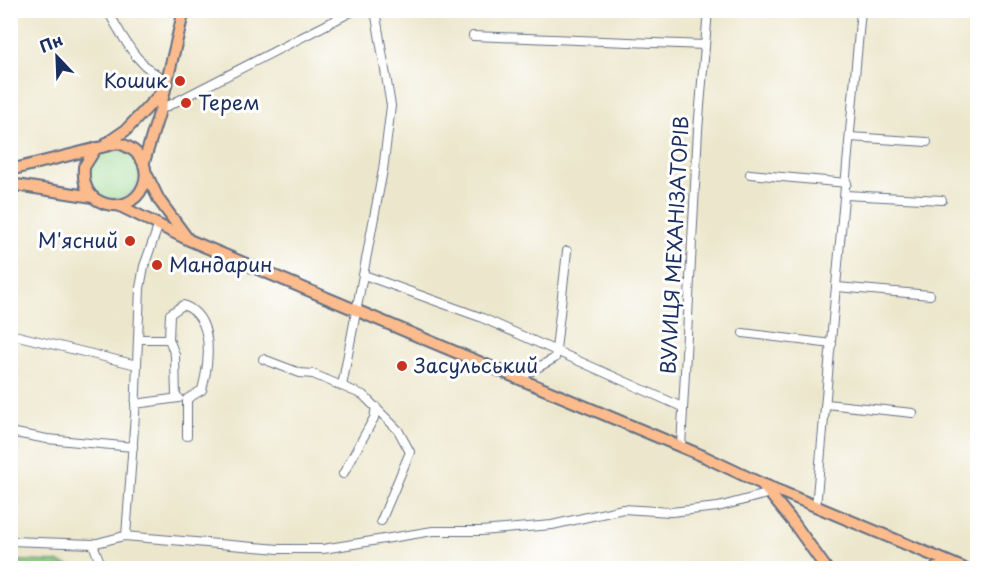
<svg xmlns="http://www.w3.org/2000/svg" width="988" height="579" font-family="'Playpen Sans',sans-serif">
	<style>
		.green { fill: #96d48a; stroke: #588274; stroke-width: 1.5 }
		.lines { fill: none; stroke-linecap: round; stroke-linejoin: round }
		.minor-casing { stroke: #646f84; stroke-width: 10 }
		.major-casing { stroke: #646f84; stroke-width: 14 }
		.minor { stroke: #fff; stroke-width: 8 }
		.major { stroke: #fbbb8d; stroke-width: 10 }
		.poi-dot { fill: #c8321e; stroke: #fff; stroke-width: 2 }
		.labels { text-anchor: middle; stroke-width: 6; stroke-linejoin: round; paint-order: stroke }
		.poi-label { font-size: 20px; fill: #1b2f5e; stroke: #fff; text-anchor: start }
		.street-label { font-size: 20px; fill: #1b2f5e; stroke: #fff }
	</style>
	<rect width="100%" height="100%" fill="#fff"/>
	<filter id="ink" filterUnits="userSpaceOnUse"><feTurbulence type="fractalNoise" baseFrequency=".0167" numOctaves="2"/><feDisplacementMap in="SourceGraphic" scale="12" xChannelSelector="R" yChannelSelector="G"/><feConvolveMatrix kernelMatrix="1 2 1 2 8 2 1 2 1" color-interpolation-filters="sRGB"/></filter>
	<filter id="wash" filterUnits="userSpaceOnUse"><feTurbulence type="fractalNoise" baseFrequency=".008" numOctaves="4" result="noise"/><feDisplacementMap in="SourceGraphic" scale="24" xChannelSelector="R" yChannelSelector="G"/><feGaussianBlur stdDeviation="1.35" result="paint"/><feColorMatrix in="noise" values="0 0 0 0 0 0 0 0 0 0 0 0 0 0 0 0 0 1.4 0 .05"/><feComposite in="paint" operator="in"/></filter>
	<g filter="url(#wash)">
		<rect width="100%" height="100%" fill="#ece7cc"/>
		<g class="green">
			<circle cx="114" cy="174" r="25"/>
			<polygon points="19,561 57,562 75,568 15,568"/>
		</g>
	</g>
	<g filter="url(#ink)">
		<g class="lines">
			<g class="minor-casing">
				<g id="minor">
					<path d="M 107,10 C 123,36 137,69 168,80"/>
					<polyline points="473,36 705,45"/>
					<polyline points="160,110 355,10"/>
					<polyline points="850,137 927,142"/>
					<polyline points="750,174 847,183"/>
					<polyline points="845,195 942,200"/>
					<polyline points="364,275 480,317 682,407"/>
					<polyline points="837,287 930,295"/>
					<polyline points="743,333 832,344"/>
					<polyline points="10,334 137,365"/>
					<polyline points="138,339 169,339"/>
					<polyline points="263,359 300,373 313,374 363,395 398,430 410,452 381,521"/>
					<polyline points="517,379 555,358 567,251"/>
					<polyline points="342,386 383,170 391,106 375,10"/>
					<path d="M 176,398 L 175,355 L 169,339 L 170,314 L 183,305 C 216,317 209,364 202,390 L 187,399 L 187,436"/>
					<polyline points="135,404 179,398"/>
					<polyline points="826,404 913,413"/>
					<polyline points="10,432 47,439 133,447"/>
					<polyline points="681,447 698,130 708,10"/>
					<polyline points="343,474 374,418 376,407"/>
					<polyline points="816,507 861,10"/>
					<polyline points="126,536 135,415 140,288 144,266 158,227"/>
					<polyline points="10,541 93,544 124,536 279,549 323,549 433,531 481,531 552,525 623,509 671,512 718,507 770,493"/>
					<polyline points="93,544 102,568"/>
				</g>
			</g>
			<g class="major-casing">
				<g id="major">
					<polyline points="107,143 126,130 163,91"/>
					<polyline points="144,162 160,110 184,10"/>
					<path d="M 10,170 L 118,143 C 170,158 140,224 97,200 C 85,193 83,180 84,167 L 96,148"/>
					<polyline points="146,173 159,200 187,238"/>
					<polyline points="10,184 93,197"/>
					<polyline points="118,205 189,240 703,456 762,484 793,522 826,568"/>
					<polyline points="765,485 963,568"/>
					<polyline points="936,568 956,566"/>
				</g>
			</g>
			<use href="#minor" class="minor"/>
			<use href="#major" class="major"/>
		</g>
	</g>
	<g class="poi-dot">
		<circle cx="180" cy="81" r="6"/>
		<circle cx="186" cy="103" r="6"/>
		<circle cx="130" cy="241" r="6"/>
		<circle cx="157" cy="265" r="6"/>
		<circle cx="402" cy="366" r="6"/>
	</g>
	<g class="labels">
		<g class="poi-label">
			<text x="168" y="88" text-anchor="end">Кошик</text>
			<text x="198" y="110">Терем</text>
			<text x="118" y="248" text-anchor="end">М'ясний</text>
			<text x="169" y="272">Мандарин</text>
			<text x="414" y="373">Засульський</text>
		</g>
		<g class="street-label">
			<text transform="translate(675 245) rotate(-87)" y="7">ВУЛИЦЯ МЕХАНІЗАТОРІВ</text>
		</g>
	</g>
	<rect width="988" height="579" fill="none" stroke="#fff" stroke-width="36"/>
	<g transform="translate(57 57) rotate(337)" stroke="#ffffff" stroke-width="4.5" paint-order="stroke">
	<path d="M0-4.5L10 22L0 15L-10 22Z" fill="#1b2f5e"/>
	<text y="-9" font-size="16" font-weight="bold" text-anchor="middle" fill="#1b2f5e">Пн</text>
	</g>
</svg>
